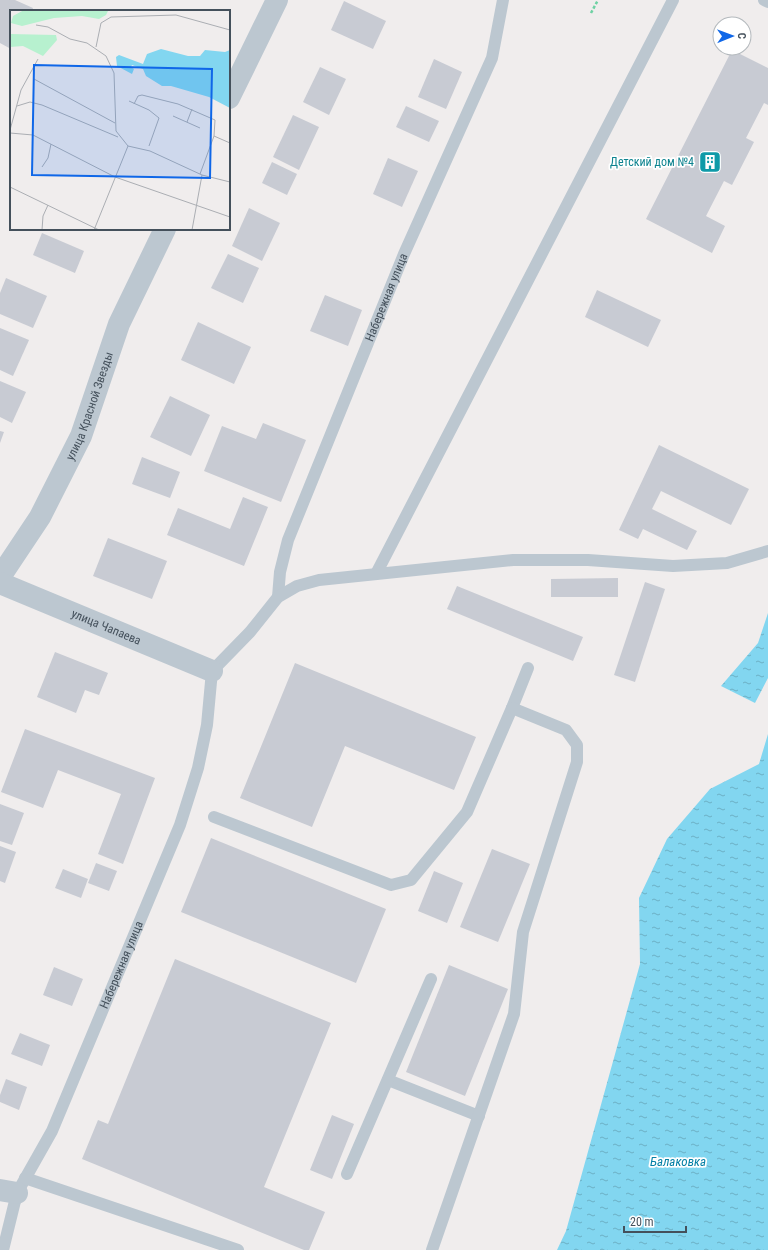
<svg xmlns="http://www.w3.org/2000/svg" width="768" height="1250" font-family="'Roboto Condensed',sans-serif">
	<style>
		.water { fill: url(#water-ripples) }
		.building { fill: #c8cbd3 }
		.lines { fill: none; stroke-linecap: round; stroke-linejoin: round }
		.path { stroke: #6ed1a3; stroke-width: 2.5; stroke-dasharray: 3 2; stroke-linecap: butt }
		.lane { stroke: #bcc7d0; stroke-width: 12 }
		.street { stroke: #bcc7d0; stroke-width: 22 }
		.labels { text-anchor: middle; stroke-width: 3.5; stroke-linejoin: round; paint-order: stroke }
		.culture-label { font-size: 12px; fill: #0d838f; stroke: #fff; text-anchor: end }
		.street-label { font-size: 12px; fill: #44505b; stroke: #fff }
		.water-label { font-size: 13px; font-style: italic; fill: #0580a6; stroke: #fff }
		.inset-road { fill: none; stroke: #abaeb3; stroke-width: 1 }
		.view { fill: #0f67e8; fill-opacity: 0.15; stroke: #0f67e8; stroke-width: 2 }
		.inset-edge { fill: none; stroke: #44505b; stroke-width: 2 }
	</style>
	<defs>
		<pattern id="water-ripples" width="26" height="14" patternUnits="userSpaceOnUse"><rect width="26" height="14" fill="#82d6f0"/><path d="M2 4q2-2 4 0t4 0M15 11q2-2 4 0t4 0" fill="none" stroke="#6cb0c5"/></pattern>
	</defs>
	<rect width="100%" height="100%" fill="#f0eded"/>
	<g class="water">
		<polygon points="768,613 768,678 755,703 721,686 758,643"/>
		<polygon points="768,734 768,1250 557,1250 566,1231 640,964 639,898 667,839 710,789 759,764"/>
	</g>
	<g class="building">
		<polygon points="0,0 15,0 33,8 32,11 11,11 11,49 0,43"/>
		<polygon points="344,1 386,21 373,49 331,30"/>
		<polygon points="732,50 768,68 768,105 764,103 746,138 754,142 732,185 724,181 706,216 725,226 712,253 646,219"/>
		<polygon points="434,59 462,72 446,109 418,97"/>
		<polygon points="320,67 346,79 329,115 303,102"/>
		<polygon points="406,106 439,121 429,142 396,127"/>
		<polygon points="293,115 319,127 299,170 273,157"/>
		<polygon points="388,158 418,171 402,207 373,194"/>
		<polygon points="272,162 297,174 287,195 262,183"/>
		<polygon points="249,208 280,223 262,261 232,246"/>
		<polygon points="42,233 84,251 75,273 33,255"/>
		<polygon points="228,254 259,268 243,303 211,288"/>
		<polygon points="6,278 47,296 33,328 0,314 0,293"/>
		<polygon points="597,290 661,320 648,347 585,317"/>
		<polygon points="325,295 362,310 348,346 310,331"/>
		<polygon points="198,322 251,347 234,384 181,360"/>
		<polygon points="0,328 29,340 13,376 0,370"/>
		<polygon points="0,381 26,392 12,423 0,417"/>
		<polygon points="170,396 210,415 191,456 150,437"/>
		<polygon points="263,423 306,440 281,502 204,471 222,426 256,439"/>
		<polygon points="0,431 4,432 0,443"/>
		<polygon points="659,445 749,489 731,525 661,491 652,509 697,531 687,550 643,529 638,539 619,530"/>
		<polygon points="142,457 180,472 170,498 132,484"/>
		<polygon points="243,497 268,507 244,566 167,535 178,508 230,529"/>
		<polygon points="108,538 167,561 152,599 93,576"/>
		<polygon points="618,578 618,597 551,597 551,579"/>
		<polygon points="645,582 665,589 635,682 614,675"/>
		<polygon points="457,586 583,637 573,661 447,609"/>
		<polygon points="55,652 108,673 99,695 85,690 76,713 37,697"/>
		<polygon points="295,663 476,737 454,790 345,746 312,827 240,798"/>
		<polygon points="25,729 155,778 123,864 98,854 121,794 58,770 43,808 1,792"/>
		<polygon points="0,804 24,813 12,845 0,841"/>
		<polygon points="211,838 386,909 356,983 181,912"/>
		<polygon points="0,846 16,852 5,883 0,881"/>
		<polygon points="492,849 530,864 498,942 460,927"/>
		<polygon points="96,863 117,871 109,891 88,883"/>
		<polygon points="63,869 88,879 81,898 55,888"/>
		<polygon points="434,871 463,883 447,923 418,911"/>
		<polygon points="175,959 331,1023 264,1187 325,1212 309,1250 304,1250 82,1159 98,1120 108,1124"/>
		<polygon points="449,965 508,989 465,1096 406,1072"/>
		<polygon points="54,967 83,979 72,1006 43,995"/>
		<polygon points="20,1033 50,1045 42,1066 11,1054"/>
		<polygon points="6,1079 27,1087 19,1110 0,1102 0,1095"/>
		<polygon points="332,1115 354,1124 332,1179 310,1170"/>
	</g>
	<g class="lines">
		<polyline class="path" points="591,13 598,0"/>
		<g class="lane">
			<polyline points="764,0 768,2"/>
			<polyline points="376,574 673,0"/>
			<path id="s1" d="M 278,597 L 280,572 L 288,540 L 404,254 L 492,58 L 503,0"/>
			<polyline points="214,817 391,885 411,880 467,812 512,708 528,668"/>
			<polyline points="388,1080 479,1116"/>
			<polyline points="347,1174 431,979"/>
			<polyline points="25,1178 238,1250"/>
			<path id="s2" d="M 3,1250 L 17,1193 L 52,1131 L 180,825 L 198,768 L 207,725 L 212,671 L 250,632 L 278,597 L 297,586 L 319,580 L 513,560 L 588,560 L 673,566 L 727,563 L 768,551"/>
			<polyline points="432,1250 514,1014 523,932 577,762 577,745 566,730 512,708"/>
		</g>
		<g class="street">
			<polyline points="229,98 277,0"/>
			<path id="s3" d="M 0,577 L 40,517 L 81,436 L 119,324 L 165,229"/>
			<path id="s4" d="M 0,583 L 212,671"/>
			<polyline points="0,1190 17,1193"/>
		</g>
	</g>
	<defs>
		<g id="building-square" transform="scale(1.15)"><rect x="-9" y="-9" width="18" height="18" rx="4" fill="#0f9aa8" stroke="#fff"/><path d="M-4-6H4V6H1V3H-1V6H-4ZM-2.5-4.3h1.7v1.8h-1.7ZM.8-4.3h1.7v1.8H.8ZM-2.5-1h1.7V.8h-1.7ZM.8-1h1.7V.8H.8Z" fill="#fff"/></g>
	</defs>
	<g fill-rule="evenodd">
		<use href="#building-square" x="710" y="162"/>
	</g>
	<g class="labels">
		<g class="culture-label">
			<text x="694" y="166">Детский дом №4</text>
		</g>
		<g class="street-label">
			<text dy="4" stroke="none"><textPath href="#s1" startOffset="320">Набережная улица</textPath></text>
			<text dy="4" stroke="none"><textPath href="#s3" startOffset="194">улица Красной Звезды</textPath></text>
			<text dy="4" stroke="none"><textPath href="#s4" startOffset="115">улица Чапаева</textPath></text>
			<text dy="4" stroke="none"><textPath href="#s2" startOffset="310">Набережная улица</textPath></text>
		</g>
		<g class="water-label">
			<text x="678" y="1166">Балаковка</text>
		</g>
	</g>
	<g transform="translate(10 10)">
		<rect width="220" height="220" fill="#f0eded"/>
		<path d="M 14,0 L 97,0 L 98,1 L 96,5 L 89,9 L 72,6 L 44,8 L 12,16 L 1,13 L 3,6 ZM 0,24 L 46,25 L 47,30 L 33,46 L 13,36 L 0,37 Z" fill="#b7f1cf"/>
		<path d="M 151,39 L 178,46 L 190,46 L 195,40 L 215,42 L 220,40 L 220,98 L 199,87 L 161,76 L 152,76 L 136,66 L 133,59 L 122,55 L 121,57 L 124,59 L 122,64 L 107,56 L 106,47 L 109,45 L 133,54 L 137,44 Z" fill="#82d6f0"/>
		<path class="inset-road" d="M 26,15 L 38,17 L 60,29 L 77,33 L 96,46 L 104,63 L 106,121 L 118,136M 86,37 L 91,13 L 101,7 L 166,5 L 220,20M 24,69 L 105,113M 119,91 L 139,100 L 149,108 L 139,136M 124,94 L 128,86 L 132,85 L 168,94 L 205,110 L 204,126 L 190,164M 7,96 L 20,92 L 32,95 L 108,127M 163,106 L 190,118M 177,112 L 182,99M 0,120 L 11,80 L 28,49M 0,123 L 23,125 L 105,167 L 220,207M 204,126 L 220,133M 118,136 L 140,141 L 192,165 L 220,172M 32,157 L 38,148 L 41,134M 0,177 L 89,220M 32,220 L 33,206 L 38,195M 84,220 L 118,136M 182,220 L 192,165"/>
		<path class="view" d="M 24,55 L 202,59 L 200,168 L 22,165 Z"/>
		<rect width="220" height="220" class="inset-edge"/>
	</g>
	<g transform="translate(732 36) rotate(89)"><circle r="19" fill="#ffffff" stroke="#b4b9bd"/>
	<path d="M0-3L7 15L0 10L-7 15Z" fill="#0f67e8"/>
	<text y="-6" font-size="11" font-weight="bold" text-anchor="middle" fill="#44505b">С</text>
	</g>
	<path d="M624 1226v6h62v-6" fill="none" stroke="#44505b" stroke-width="2"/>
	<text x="630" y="1226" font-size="12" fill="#44505b" stroke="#ffffff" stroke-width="3" paint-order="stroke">20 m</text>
</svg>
